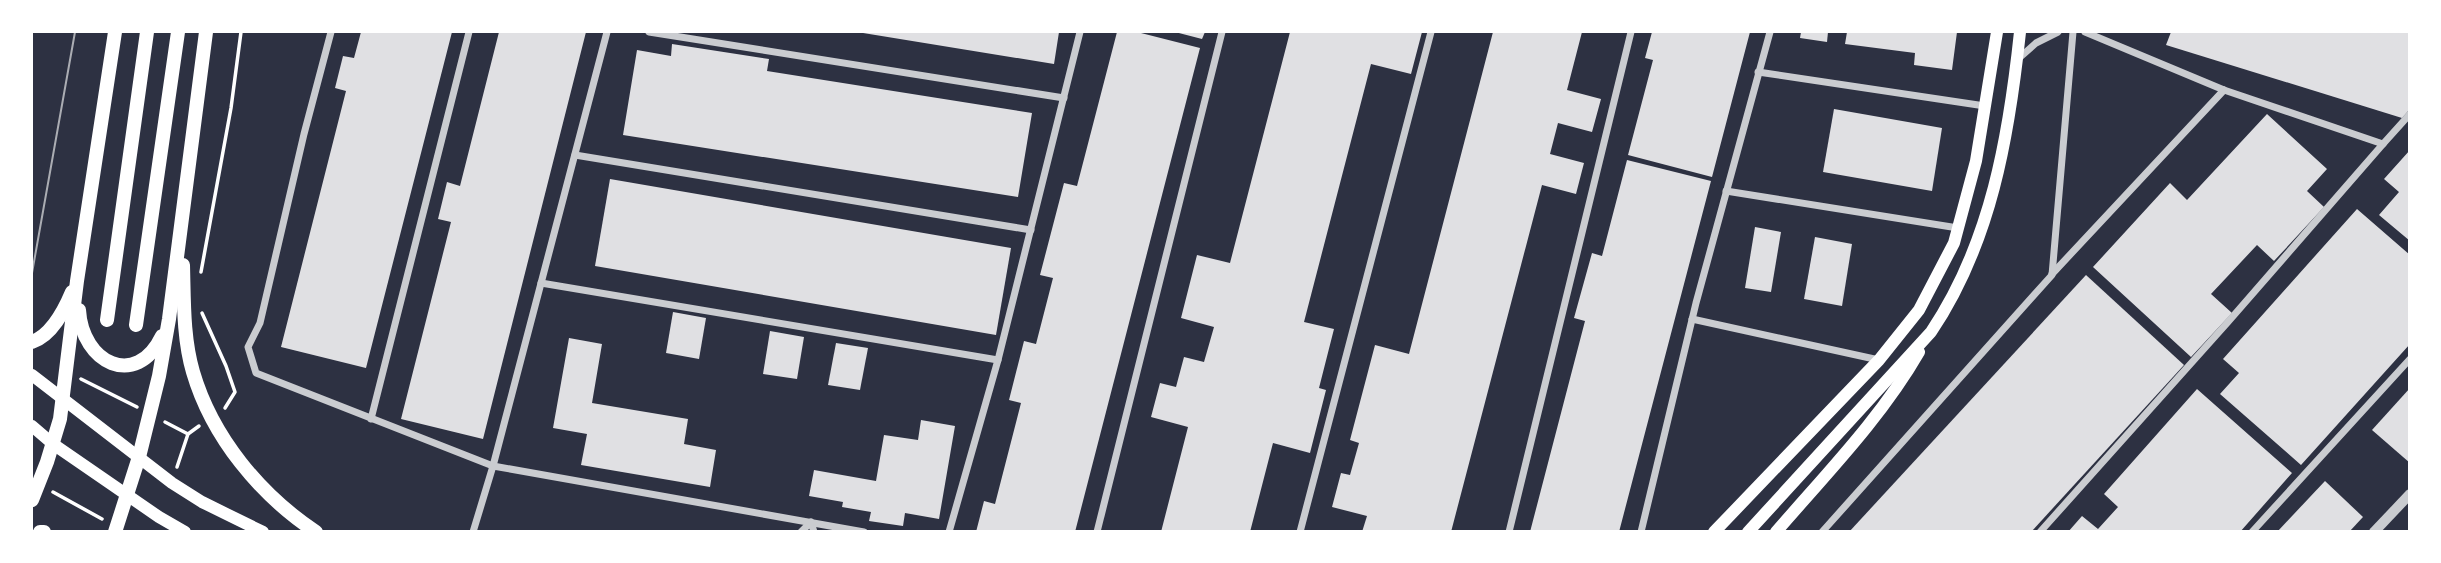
<svg xmlns="http://www.w3.org/2000/svg" width="2441" height="563" font-family="Inter,sans-serif">
	<style>
		.building { fill: #e0e0e3 }
		.lines { fill: none; stroke-linecap: round; stroke-linejoin: round }
		.path { stroke: #fff; stroke-width: 3.5 }
		.minor { stroke: #caccd0; stroke-width: 7 }
		.tertiary { stroke: #caccd0; stroke-width: 10 }
		.secondary { stroke: #fff; stroke-width: 12 }
		.trunk { stroke: #fff; stroke-width: 14 }
		.tram { stroke: #abadb3; stroke-width: 2 }
	</style>
	<rect width="100%" height="100%" fill="#2d3142"/>
	<g class="building">
		<polygon points="361,32 452,32 366,368 281,347 346,91 335,88 343,56 354,58"/>
		<polygon points="499,32 586,32 483,439 401,419 451,222 438,219 447,182 460,186"/>
		<polygon points="857,32 1059,32 1054,64"/>
		<polygon points="1117,32 1137,32 1200,48 1075,532 976,532 984,501 995,504 1021,403 1009,400 1024,341 1036,344 1053,278 1040,275 1064,183 1077,186"/>
		<polygon points="1175,32 1205,32 1202,39"/>
		<polygon points="1290,32 1422,32 1411,74 1371,64 1304,322 1334,329 1319,388 1326,390 1310,453 1273,443 1250,532 1161,532 1188,427 1151,417 1160,383 1176,387 1184,357 1204,362 1214,327 1181,318 1197,255 1230,263"/>
		<polygon points="1493,32 1582,32 1567,90 1601,99 1592,132 1558,123 1550,154 1584,163 1576,194 1542,185 1451,532 1362,532 1367,516 1332,507 1341,473 1350,475 1359,443 1350,440 1375,345 1409,354"/>
		<polygon points="1652,32 1750,32 1712,177 1628,155 1653,60 1645,58"/>
		<polygon points="1801,32 1828,32 1827,42 1800,38"/>
		<polygon points="1847,32 1957,32 1952,70 1914,65 1915,53 1845,44"/>
		<polygon points="2171,32 2410,32 2410,109 2402,118 2166,45"/>
		<polygon points="672,44 769,59 767,71 1032,113 1018,197 623,135 637,50 671,56"/>
		<polygon points="1834,109 1942,128 1932,191 1823,172"/>
		<polygon points="2267,114 2327,169 2307,191 2324,207 2274,261 2257,245 2211,294 2232,313 2191,357 2093,267 2170,183 2187,200"/>
		<polygon points="2410,150 2410,241 2379,215 2399,192 2384,179"/>
		<polygon points="1627,160 1711,181 1619,532 1530,532 1585,321 1574,318 1592,253 1602,256"/>
		<polygon points="610,179 1011,248 996,335 595,266"/>
		<polygon points="2357,209 2410,255 2410,344 2301,465 2220,394 2239,373 2223,359"/>
		<polygon points="1755,227 1781,232 1771,292 1745,288"/>
		<polygon points="1815,237 1852,244 1842,306 1804,299"/>
		<polygon points="2086,275 2184,365 2031,532 1849,532"/>
		<polygon points="673,312 706,318 699,359 666,353"/>
		<polygon points="770,331 804,337 797,379 763,374"/>
		<polygon points="569,338 602,344 592,403 688,419 684,444 716,450 710,487 581,465 587,434 553,428"/>
		<polygon points="836,343 868,348 860,390 828,385"/>
		<polygon points="2410,388 2410,463 2372,430"/>
		<polygon points="2197,389 2292,473 2240,532 2068,532 2082,516 2098,529 2118,507 2104,494"/>
		<polygon points="921,420 955,426 939,519 905,513 903,526 869,521 871,512 842,507 843,502 809,496 814,470 876,481 884,435 918,440"/>
		<polygon points="2325,481 2363,517 2349,532 2277,532"/>
	</g>
	<g class="lines">
		<g class="path">
			<polyline points="201,272 231,108 241,32"/>
			<polyline points="202,313 226,366 235,392 225,408"/>
			<polyline points="81,379 137,407"/>
			<polyline points="165,422 188,434"/>
			<polyline points="177,467 188,434 199,426"/>
			<polyline points="53,492 102,519"/>
		</g>
		<g class="minor">
			<polyline points="331,32 304,134 260,323 248,347 256,373 493,466 864,532"/>
			<polyline points="649,32 1064,98"/>
			<polyline points="2085,32 2224,90 2383,144 2410,114"/>
			<polyline points="2018,59 2036,43 2058,32"/>
			<polyline points="1758,72 1985,106"/>
			<polyline points="575,155 1031,230"/>
			<polyline points="1726,191 1958,228"/>
			<polyline points="2052,274 2224,90"/>
			<polyline points="541,283 998,360"/>
			<polyline points="1692,319 1879,360"/>
			<polyline points="371,419 469,32"/>
			<polyline points="473,532 493,466 607,32"/>
			<polyline points="801,532 811,522 814,532"/>
			<polyline points="949,532 998,360 1080,32"/>
			<polyline points="1097,532 1222,32"/>
			<polyline points="1300,532 1431,32"/>
			<polyline points="1509,532 1631,32"/>
			<polyline points="1641,532 1696,303 1770,32"/>
			<polyline points="1822,532 2052,275 2073,32"/>
			<polyline points="2040,532 2228,322 2383,144"/>
			<polyline points="2252,532 2410,359"/>
		</g>
		<polyline class="tertiary" points="2374,532 2410,494"/>
		<g class="secondary">
			<polyline points="32,375 172,483 202,502 263,532"/>
			<polyline points="32,426 53,444 159,517 185,532"/>
			<polyline points="1714,532 1879,360 1919,310 1954,243 1976,161 1997,32"/>
			<path d="M 1748,532 L 1931,332 C 1991,243 2009,136 2020,32"/>
			<path d="M 1776,532 C 1826,474 1881,418 1919,352"/>
		</g>
		<g class="trunk">
			<path d="M 183,265 C 184,300 183,338 193,372 C 212,437 260,495 316,532"/>
			<path d="M 79,310 C 82,363 136,390 162,336"/>
			<polyline points="107,320 147,32"/>
			<polyline points="136,325 178,32"/>
			<path d="M 32,342 C 52,335 64,311 72,292"/>
			<polyline points="32,500 47,462 60,419 77,281 115,32"/>
			<polyline points="40,532 44,532"/>
			<polyline points="115,532 139,457 159,376 169,319 206,32"/>
		</g>
		<polyline class="tram" points="32,273 75,32"/>
	</g>
	<rect width="2441" height="563" fill="none" stroke="#ffffff" stroke-width="66"/>
</svg>
